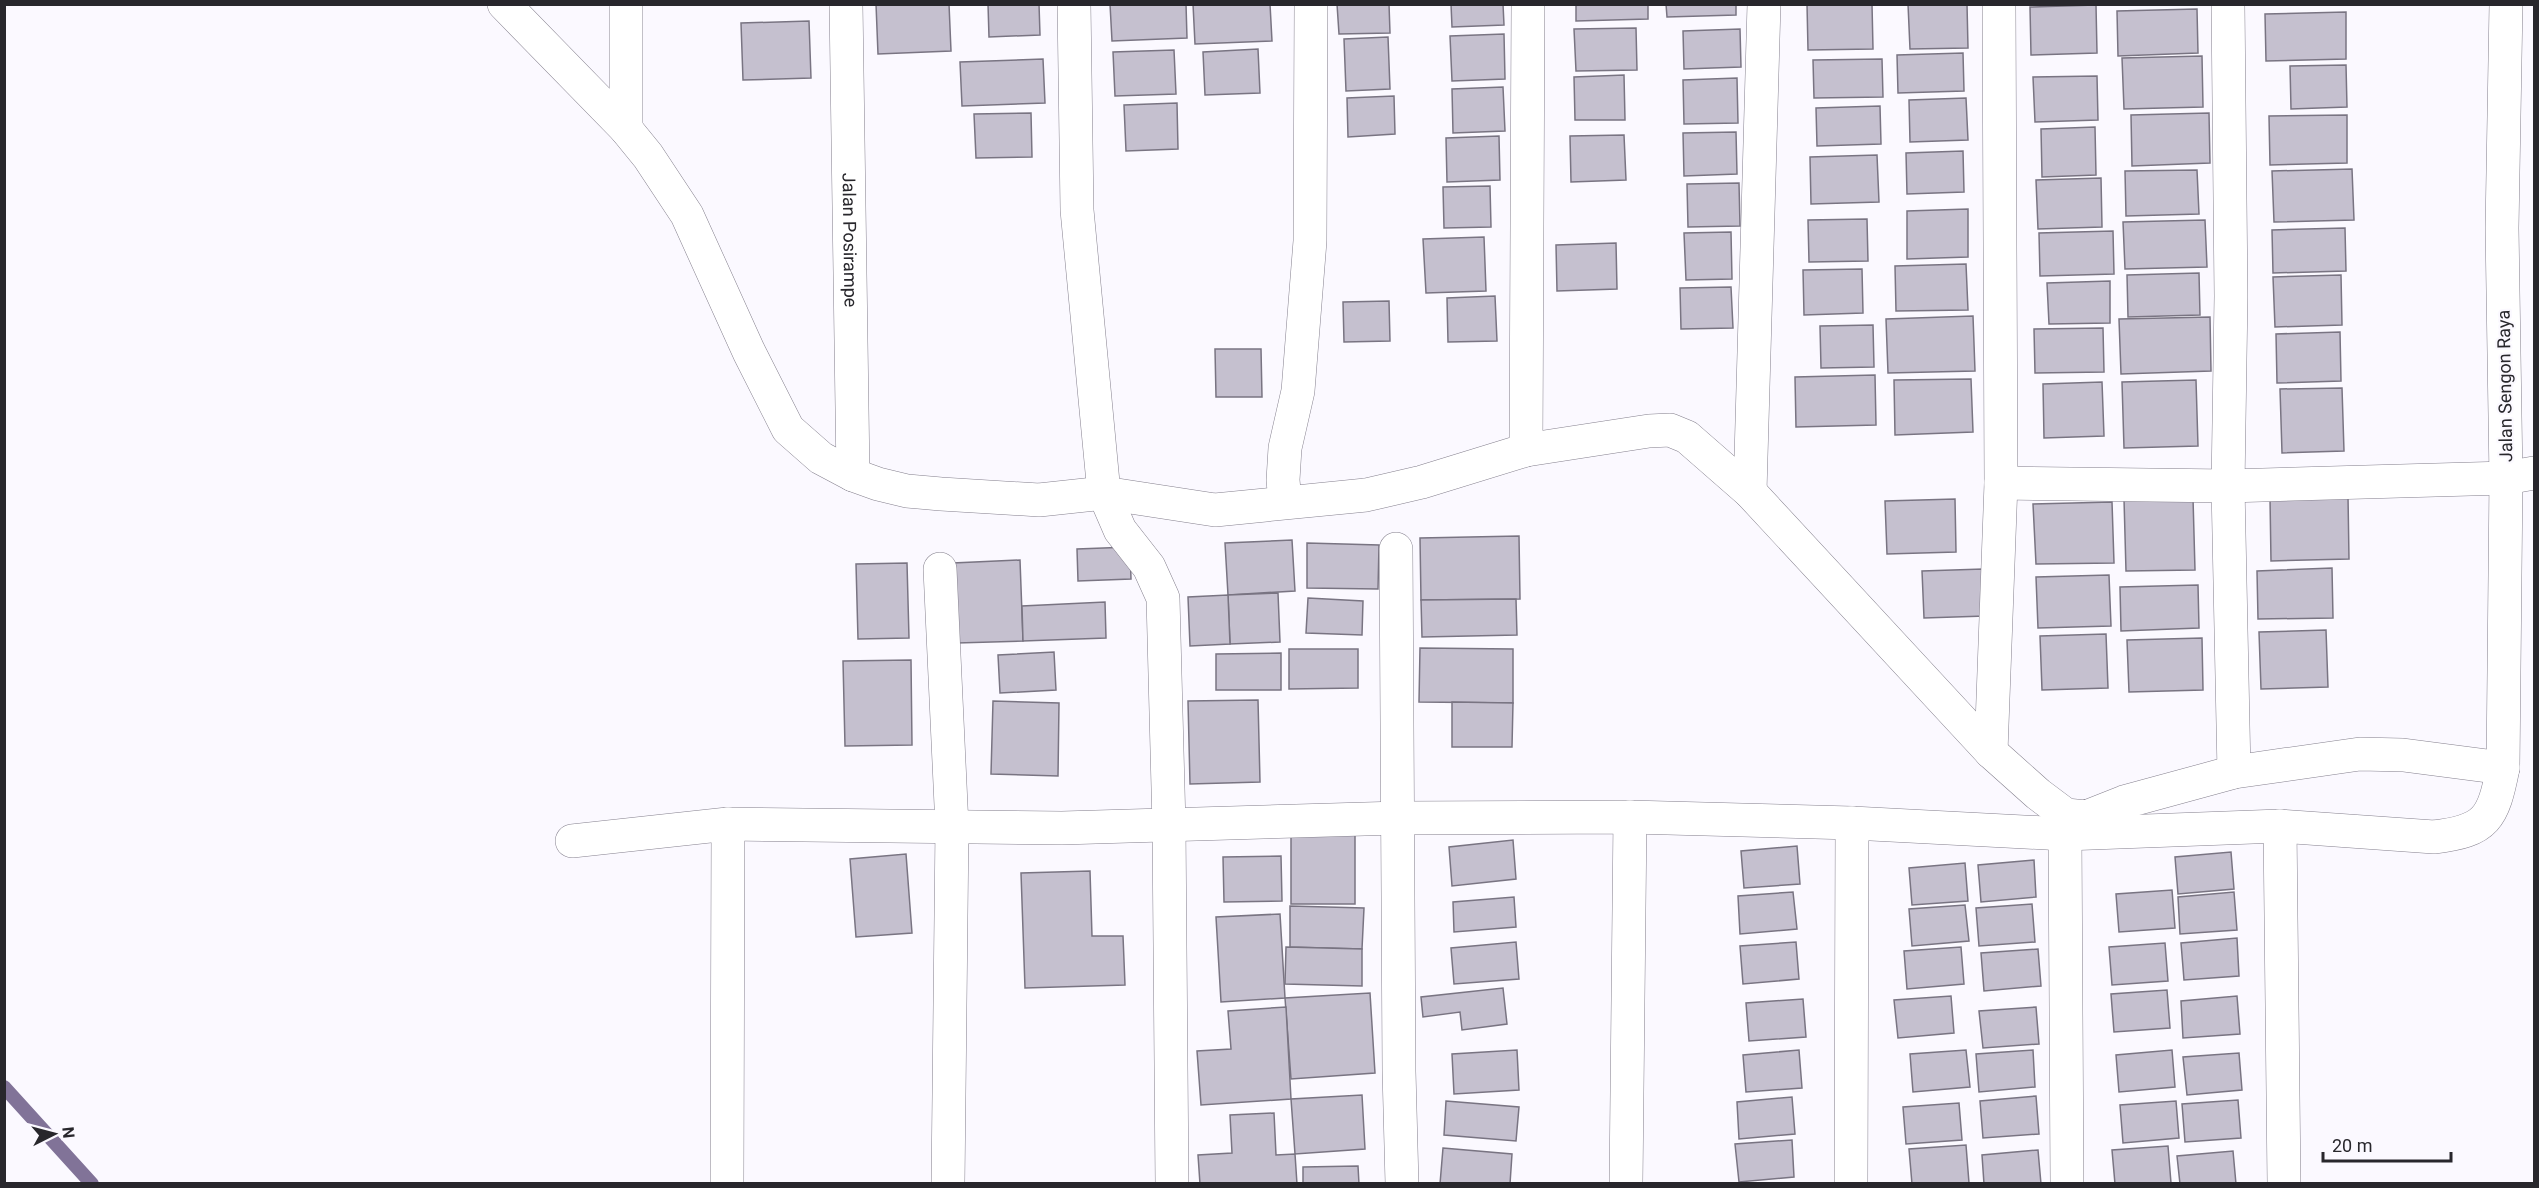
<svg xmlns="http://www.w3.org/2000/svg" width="2539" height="1188" font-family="Roboto,sans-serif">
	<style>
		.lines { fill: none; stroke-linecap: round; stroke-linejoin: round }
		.stream { stroke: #817398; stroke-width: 14 }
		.building { fill: #c5c0cf; stroke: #797482; stroke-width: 1.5 }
		.street-casing { stroke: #85808e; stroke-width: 34 }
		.street { stroke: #fff; stroke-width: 33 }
		.labels { text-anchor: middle; stroke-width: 4.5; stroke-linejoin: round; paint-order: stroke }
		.street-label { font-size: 18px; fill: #28272c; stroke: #fbf9ff }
	</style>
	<rect width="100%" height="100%" fill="#fbf9ff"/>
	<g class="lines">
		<polyline class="stream" points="4,1087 92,1184"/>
	</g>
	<g class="building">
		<polygon points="876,4 949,4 951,51 878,54"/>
		<polygon points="988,4 1039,4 1040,35 989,37"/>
		<polygon points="1110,4 1186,4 1187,38 1112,41"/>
		<polygon points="1193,4 1270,4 1272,41 1195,44"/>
		<polygon points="1337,4 1389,4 1390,33 1339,34"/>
		<polygon points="1451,4 1503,4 1504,25 1452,27"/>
		<polygon points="1576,4 1648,4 1648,19 1576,21"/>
		<polygon points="1666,4 1736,4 1736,15 1667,17"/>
		<polygon points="1807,4 1872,4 1873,49 1808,50"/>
		<polygon points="1908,4 1967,4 1968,48 1910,49"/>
		<polygon points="2096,5 2097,53 2031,55 2030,7"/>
		<polygon points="2197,9 2198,53 2118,56 2117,11"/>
		<polygon points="2346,12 2346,59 2266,61 2265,14"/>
		<polygon points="809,21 811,78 743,80 741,23"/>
		<polygon points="1636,28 1637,70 1576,71 1574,29"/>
		<polygon points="1740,29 1741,67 1684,69 1683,31"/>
		<polygon points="1504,34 1505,79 1452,81 1450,36"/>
		<polygon points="1388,37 1390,89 1346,91 1344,39"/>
		<polygon points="1258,49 1260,93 1205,95 1203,52"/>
		<polygon points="1174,50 1176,94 1115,96 1113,52"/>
		<polygon points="1963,53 1964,91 1898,93 1897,55"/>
		<polygon points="2202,56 2203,107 2124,109 2122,58"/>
		<polygon points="1043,59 1045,103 962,106 960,62"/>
		<polygon points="1882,59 1883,97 1814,98 1813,60"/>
		<polygon points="2346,65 2347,107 2291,109 2290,66"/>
		<polygon points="1624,75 1625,120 1575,120 1574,77"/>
		<polygon points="2097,76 2098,120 2035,122 2033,77"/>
		<polygon points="1737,78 1738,123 1684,124 1683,80"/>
		<polygon points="1503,87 1505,131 1453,133 1452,89"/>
		<polygon points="1394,96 1395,134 1348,137 1347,98"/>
		<polygon points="1966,98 1968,140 1910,142 1909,100"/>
		<polygon points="1177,103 1178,149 1126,151 1124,105"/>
		<polygon points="1880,106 1881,144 1817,146 1816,108"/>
		<polygon points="1031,113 1032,157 976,158 974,114"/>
		<polygon points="2209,113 2210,163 2132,166 2131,115"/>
		<polygon points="2347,115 2347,163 2270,165 2269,116"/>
		<polygon points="2095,127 2096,175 2042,177 2041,129"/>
		<polygon points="1736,132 1737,174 1684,176 1683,133"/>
		<polygon points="1624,135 1626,180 1571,182 1570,136"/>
		<polygon points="1499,136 1500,180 1447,182 1446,138"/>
		<polygon points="1963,151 1964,192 1907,194 1906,153"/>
		<polygon points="1877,155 1879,202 1811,204 1810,157"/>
		<polygon points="2352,169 2354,220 2274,222 2272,171"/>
		<polygon points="2197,170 2199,214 2126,216 2125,171"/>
		<polygon points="2101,178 2102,227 2038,229 2036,180"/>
		<polygon points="1739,183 1740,226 1688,227 1687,184"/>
		<polygon points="1490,186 1491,227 1444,228 1443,187"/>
		<polygon points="1968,209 1968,257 1907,259 1907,211"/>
		<polygon points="1867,219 1868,261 1809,262 1808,220"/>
		<polygon points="2205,220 2207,267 2125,269 2123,222"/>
		<polygon points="2345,228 2346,271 2273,273 2272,230"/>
		<polygon points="2113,231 2114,274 2040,276 2039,233"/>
		<polygon points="1731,232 1732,279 1686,280 1684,233"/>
		<polygon points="1484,237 1486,291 1426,293 1423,239"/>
		<polygon points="1616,243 1617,289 1557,291 1556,245"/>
		<polygon points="1966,264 1968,310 1896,311 1895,266"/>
		<polygon points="1862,269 1863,313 1804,315 1803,270"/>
		<polygon points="2199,273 2200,315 2128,317 2127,275"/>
		<polygon points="2341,275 2342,325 2275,327 2273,277"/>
		<polygon points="2110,281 2110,323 2049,324 2047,283"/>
		<polygon points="1731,287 1733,328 1681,329 1680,288"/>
		<polygon points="1495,296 1497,341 1448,342 1447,298"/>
		<polygon points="1389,301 1390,341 1344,342 1343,302"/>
		<polygon points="1973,316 1975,371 1888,373 1886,319"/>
		<polygon points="2210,317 2211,371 2121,374 2119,319"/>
		<polygon points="1873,325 1874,367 1821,368 1820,326"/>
		<polygon points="2103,328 2104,372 2035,373 2034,329"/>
		<polygon points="2340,332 2341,381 2277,383 2276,334"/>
		<polygon points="1215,349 1261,349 1262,397 1216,397"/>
		<polygon points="1875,375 1876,425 1796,427 1795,377"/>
		<polygon points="1971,379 1973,432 1895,435 1894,380"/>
		<polygon points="2196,380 2198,446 2124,448 2122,382"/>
		<polygon points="2102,382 2104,436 2044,438 2043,384"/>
		<polygon points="2342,388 2344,451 2282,453 2280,389"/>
		<polygon points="2348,496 2349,559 2271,561 2270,498"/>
		<polygon points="2193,498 2195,570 2126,571 2124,499"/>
		<polygon points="1955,499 1956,552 1887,554 1885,501"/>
		<polygon points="2112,502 2114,563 2036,564 2033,504"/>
		<polygon points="1519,536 1520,599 1421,600 1420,538"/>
		<polygon points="1292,540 1295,591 1228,595 1225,543"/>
		<polygon points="1307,543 1379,545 1378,589 1307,588"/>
		<polygon points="1130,547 1131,579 1078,581 1077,549"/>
		<polygon points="1020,560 1023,641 957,643 953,563"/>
		<polygon points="907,563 909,638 858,639 856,564"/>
		<polygon points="2332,568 2333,618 2258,619 2257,571"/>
		<polygon points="1983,569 1985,616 1924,618 1922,571"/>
		<polygon points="2109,575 2111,626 2038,628 2036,577"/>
		<polygon points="2198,585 2199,628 2121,631 2120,587"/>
		<polygon points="1278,593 1280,642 1230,644 1228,595"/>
		<polygon points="1228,595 1230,644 1190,646 1188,597"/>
		<polygon points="1308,598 1363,601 1362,635 1306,633"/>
		<polygon points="1516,599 1517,635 1422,637 1421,600"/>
		<polygon points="1105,602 1106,638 1023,641 1022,606"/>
		<polygon points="2326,630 2328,687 2261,689 2259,632"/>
		<polygon points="2106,634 2108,688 2042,690 2040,636"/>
		<polygon points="2202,638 2203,690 2129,692 2127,640"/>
		<polygon points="1420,648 1513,649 1513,703 1419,702"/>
		<polygon points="1289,649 1358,649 1358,688 1289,689"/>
		<polygon points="1054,652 1056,690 1000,693 998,655"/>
		<polygon points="1281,653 1281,690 1216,690 1216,654"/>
		<polygon points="911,660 912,745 845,746 843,661"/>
		<polygon points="1258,700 1260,782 1190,784 1188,701"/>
		<polygon points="993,701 1059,703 1058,776 991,774"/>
		<polygon points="1452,702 1513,703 1512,747 1452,747"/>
		<rect x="1291" y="835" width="64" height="69"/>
		<polygon points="1513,840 1516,879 1452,886 1449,847"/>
		<polygon points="1797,846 1800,884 1744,888 1741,851"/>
		<polygon points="2231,852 2234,889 2178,894 2175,857"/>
		<polygon points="906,854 912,933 856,937 850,859"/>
		<polygon points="1281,856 1282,901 1224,902 1223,857"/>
		<polygon points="2034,860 2036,897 1981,902 1978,865"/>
		<polygon points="1965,863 1968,901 1912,905 1909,868"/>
		<polygon points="1090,871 1092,936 1123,936 1125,985 1025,988 1021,873"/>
		<polygon points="2172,890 2175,928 2119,932 2116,894"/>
		<polygon points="1793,892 1797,929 1740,934 1738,896"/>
		<polygon points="2234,892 2237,930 2180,934 2178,897"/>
		<polygon points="1514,897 1516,927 1454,932 1453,902"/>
		<polygon points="2032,904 2035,942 1979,946 1976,908"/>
		<polygon points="1965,905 1969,941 1912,946 1909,909"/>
		<polygon points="1290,906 1364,908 1362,949 1290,947"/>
		<polygon points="1280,914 1285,998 1221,1002 1216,917"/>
		<polygon points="2237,938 2239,976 2184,980 2181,943"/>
		<polygon points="1516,942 1519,979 1454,984 1451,948"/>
		<polygon points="1796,942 1799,979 1743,984 1740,946"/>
		<polygon points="2165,943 2168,981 2112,985 2109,947"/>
		<polygon points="1286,947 1362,949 1362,986 1285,984"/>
		<polygon points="1961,947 1964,984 1907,989 1904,951"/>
		<polygon points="2038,949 2041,986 1984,991 1981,953"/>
		<polygon points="1503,988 1507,1024 1462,1030 1460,1012 1423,1017 1421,997"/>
		<polygon points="2167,990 2170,1028 2114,1032 2111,994"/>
		<polygon points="1370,993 1375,1073 1291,1079 1285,998"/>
		<polygon points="1951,996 1954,1033 1898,1038 1894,1000"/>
		<polygon points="2237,996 2240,1034 2183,1038 2181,1001"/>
		<polygon points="1803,999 1806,1037 1749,1041 1746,1003"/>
		<polygon points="1286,1007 1291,1099 1201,1105 1197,1051 1231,1049 1228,1011"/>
		<polygon points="2036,1007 2039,1044 1983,1048 1979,1011"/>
		<polygon points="1517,1050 1519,1090 1454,1094 1452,1054"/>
		<polygon points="1799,1050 1802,1088 1746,1092 1743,1055"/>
		<polygon points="1966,1050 1970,1087 1913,1092 1910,1054"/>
		<polygon points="2033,1050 2035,1087 1979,1092 1976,1054"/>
		<polygon points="2172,1050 2175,1087 2119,1092 2116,1055"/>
		<polygon points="2239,1053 2242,1090 2187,1095 2183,1057"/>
		<polygon points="1362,1095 1365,1149 1295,1154 1291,1099"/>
		<polygon points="2036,1096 2039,1134 1983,1138 1980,1101"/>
		<polygon points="1792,1097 1795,1134 1739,1139 1737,1102"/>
		<polygon points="2238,1100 2241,1138 2185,1142 2182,1104"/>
		<polygon points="1446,1101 1519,1107 1516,1141 1444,1135"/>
		<polygon points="2176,1101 2179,1138 2123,1143 2120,1105"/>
		<polygon points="1959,1103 1962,1140 1906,1144 1903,1107"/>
		<polygon points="1274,1113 1276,1155 1295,1154 1297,1184 1200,1184 1198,1155 1232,1153 1230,1115"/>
		<polygon points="1792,1140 1794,1177 1739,1182 1735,1144"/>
		<polygon points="1966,1145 1969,1183 1912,1184 1909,1149"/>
		<polygon points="2168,1146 2171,1183 2115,1184 2112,1150"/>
		<polygon points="1443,1148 1512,1154 1510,1184 1440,1184"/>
		<polygon points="2038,1150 2041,1184 1984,1184 1982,1155"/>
		<polygon points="2233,1151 2236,1184 2180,1184 2177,1156"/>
		<polygon points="1358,1166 1359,1184 1303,1184 1303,1167"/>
	</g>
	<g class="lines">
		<g class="street-casing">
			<g id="street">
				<polyline points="504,4 626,129 648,156 687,215 749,352 788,429 821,458 853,475 878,484 907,491 941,494 1039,500 1104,493 1215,510 1366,495 1422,482 1526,450 1649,431 1670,430 1687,437 1750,492 1991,752 2038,794 2066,815 2086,817 2124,802 2234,772 2360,754 2403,755 2503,768"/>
				<path id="s1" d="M 846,4 L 853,475"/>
				<polyline points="1074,4 1077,210 1104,493 1120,530 1149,567 1163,598 1169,826 1172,1184"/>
				<polyline points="2228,4 2231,296 2228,486 2234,772"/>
				<polyline points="626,129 626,4"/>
				<polyline points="1526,450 1528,4"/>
				<polyline points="2001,483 2228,486 2506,478 2534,473"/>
				<polyline points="1750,492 1764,4"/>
				<polyline points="1285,502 1283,480 1285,448 1298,391 1310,241 1311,4"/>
				<polyline points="1396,549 1399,1071 1402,1184"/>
				<polyline points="940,569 952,827 948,1184"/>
				<polyline points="1991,752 2001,483 1999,4"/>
				<polyline points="2280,826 2284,1184"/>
				<polyline points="2065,834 2067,1184"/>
				<path d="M 572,841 L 728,824 L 1062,828 L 1399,818 L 1630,817 L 1852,823 L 2065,834 L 2280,826 L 2434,837 C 2487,831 2493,818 2503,768 L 2506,478 L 2502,228 L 2506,4"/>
				<polyline points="727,1184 728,824"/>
				<polyline points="1626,1184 1630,817"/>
				<polyline points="1851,1184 1852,823"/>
			</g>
		</g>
		<use href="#street" class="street"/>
	</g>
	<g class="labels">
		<g class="street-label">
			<text dy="6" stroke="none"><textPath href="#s1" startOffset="236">Jalan Posirampe</textPath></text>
			<text transform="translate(2505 386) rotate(-91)" y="6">Jalan Sengon Raya</text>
		</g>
	</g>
	<rect width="2539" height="1188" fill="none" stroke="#28272c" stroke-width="12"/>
	<g transform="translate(54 1134) rotate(84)" stroke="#fbf9ff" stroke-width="4.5" paint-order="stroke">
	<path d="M0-4.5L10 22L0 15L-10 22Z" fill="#28272c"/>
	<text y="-9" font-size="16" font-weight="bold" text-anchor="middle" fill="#28272c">N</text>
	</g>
	<path d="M2323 1152v9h128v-9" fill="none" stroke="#28272c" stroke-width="3"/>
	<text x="2332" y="1152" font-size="18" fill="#28272c" stroke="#fbf9ff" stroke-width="4.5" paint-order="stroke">20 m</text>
</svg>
